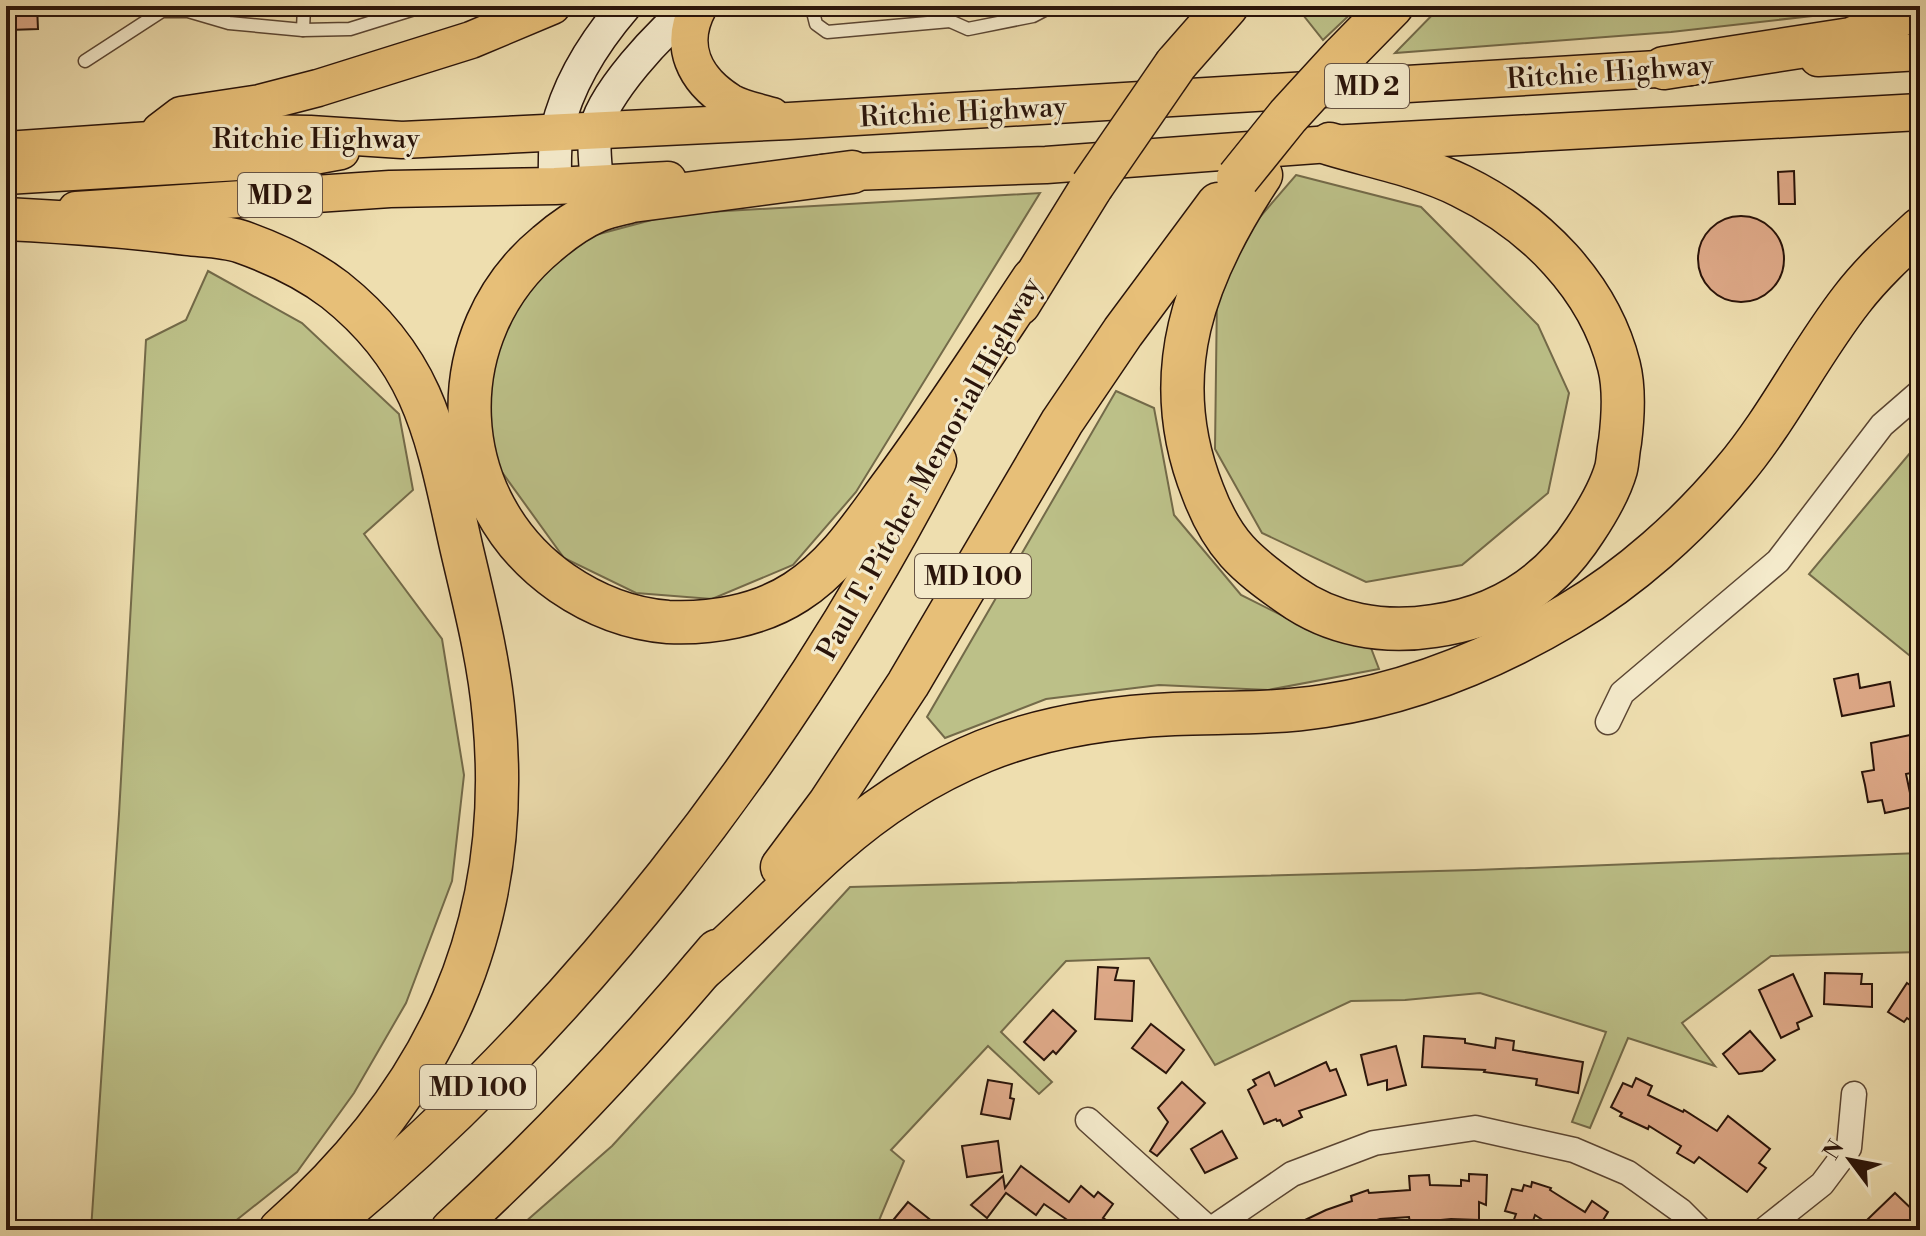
<svg xmlns="http://www.w3.org/2000/svg" width="1926" height="1236" font-family="'Libre Bodoni',serif">
	<style>
		.green { fill: #bcc088; stroke: #736a49; stroke-width: 2 }
		.building { fill: #dea988; stroke: #2a140a; stroke-width: 2 }
		.lines { fill: none; stroke-linecap: round; stroke-linejoin: round }
		.lane-casing { stroke: #5b4633; stroke-width: 15 }
		.street-casing { stroke: #5b4633; stroke-width: 27 }
		.secondary-casing { stroke: #2a140a; stroke-width: 35 }
		.primary-casing { stroke: #2a140a; stroke-width: 39 }
		.highway-casing { stroke: #2a140a; stroke-width: 45 }
		.lane { stroke: #f4eacb; stroke-width: 12 }
		.street { stroke: #f4eacb; stroke-width: 24 }
		.secondary { stroke: #f4eacb; stroke-width: 32 }
		.primary { stroke: #e7bf78; stroke-width: 36 }
		.highway { stroke: #e7bf78; stroke-width: 42 }
		.highway-bridge-casing { stroke: #2a140a; stroke-width: 45; stroke-linecap: butt }
		.highway-bridge { stroke: #e7bf78; stroke-width: 42 }
		.labels { text-anchor: middle; stroke-width: 6; stroke-linejoin: round; paint-order: stroke }
		.shield { fill: #f4eacb; stroke: #675444; stroke-width: 2 }
		.shield-label { font-size: 26px; font-weight: bold; fill: #2a140a }
		.street-label { font-size: 28px; fill: #2a140a; stroke: #f4eacb }
	</style>
	<rect width="100%" height="100%" fill="#eedeaf"/>
	<filter id="stains"><feTurbulence type="fractalNoise" baseFrequency=".0025" numOctaves="4"/><feColorMatrix values="0 0 0 0 .2 0 0 0 0 .09 0 0 0 0 .02 0 0 0 .5 -.17"/></filter>
	<radialGradient id="worn" r=".72"><stop offset=".6" stop-color="#630" stop-opacity="0"/><stop offset="1" stop-color="#630" stop-opacity=".3"/></radialGradient>
	<g class="green">
		<polygon points="1296,6 1359,6 1323,40"/>
		<polygon points="1441,6 1857,6 1821,15 1671,32 1395,53"/>
		<polygon points="1296,175 1421,207 1538,325 1569,393 1548,493 1462,565 1366,582 1262,533 1215,449 1217,294 1248,231"/>
		<polygon points="1040,193 856,492 793,565 712,599 636,593 564,558 499,468 486,422 494,358 522,293 573,241 674,214"/>
		<polygon points="208,271 302,323 399,414 413,490 364,534 442,639 464,775 452,881 406,1003 354,1093 297,1172 224,1230 91,1230 119,814 146,340 186,320"/>
		<polygon points="1116,391 1154,408 1174,515 1241,595 1313,631 1371,648 1379,669 1268,690 1159,685 1046,699 945,738 927,717"/>
		<polygon points="1920,441 1920,664 1809,574"/>
		<polygon points="1920,853 1920,952 1771,956 1682,1023 1715,1066 1628,1038 1590,1128 1572,1122 1606,1032 1480,993 1405,1000 1351,1001 1215,1065 1149,958 1066,961 1001,1032 1052,1082 1039,1094 988,1046 891,1150 904,1161 875,1230 773,1230 758,1220 730,1230 516,1230 612,1146 850,887 1475,870"/>
	</g>
	<g class="building">
		<polygon points="8,6 37,6 38,29 9,30"/>
		<polygon points="1794,171 1795,204 1779,204 1778,172"/>
		<circle cx="1741" cy="259" r="43"/>
		<polygon points="1858,674 1860,688 1890,682 1894,706 1842,716 1834,679"/>
		<polygon points="1920,733 1920,771 1906,774 1913,807 1885,813 1882,800 1868,802 1865,785 1862,772 1874,770 1871,743"/>
		<polygon points="1098,967 1118,968 1115,980 1134,981 1132,1021 1095,1019"/>
		<polygon points="1825,973 1862,974 1861,984 1872,984 1872,1007 1824,1004"/>
		<polygon points="1793,974 1812,1016 1797,1023 1799,1029 1781,1038 1759,990"/>
		<polygon points="1907,983 1920,992 1920,1027 1907,1018 1904,1022 1888,1012"/>
		<polygon points="1053,1010 1076,1031 1056,1054 1053,1051 1044,1060 1024,1042"/>
		<polygon points="1151,1024 1184,1050 1166,1073 1132,1048"/>
		<polygon points="1750,1031 1775,1060 1762,1071 1739,1074 1723,1054"/>
		<polygon points="1424,1036 1465,1039 1465,1043 1495,1048 1496,1038 1514,1041 1513,1050 1583,1062 1578,1093 1536,1085 1537,1079 1484,1072 1485,1070 1422,1067"/>
		<polygon points="1396,1046 1406,1085 1387,1090 1387,1080 1368,1085 1361,1055"/>
		<polygon points="1326,1062 1330,1071 1336,1069 1346,1095 1299,1111 1302,1117 1283,1126 1280,1120 1277,1121 1276,1119 1264,1124 1248,1090 1256,1085 1253,1080 1269,1072 1275,1086"/>
		<polygon points="1636,1078 1652,1086 1648,1095 1683,1112 1684,1110 1717,1131 1728,1116 1770,1149 1759,1163 1766,1168 1747,1192 1699,1157 1694,1163 1677,1153 1681,1146 1649,1126 1648,1129 1620,1116 1622,1113 1611,1107 1623,1083 1632,1087"/>
		<polygon points="988,1080 1012,1084 1010,1098 1014,1099 1010,1119 981,1114"/>
		<polygon points="1182,1082 1205,1103 1157,1156 1150,1151 1168,1122 1158,1108"/>
		<polygon points="1222,1131 1237,1158 1205,1173 1191,1149"/>
		<polygon points="998,1141 1002,1172 967,1177 962,1146"/>
		<polygon points="1021,1166 1069,1202 1081,1186 1094,1197 1098,1192 1113,1204 1103,1218 1123,1230 1082,1230 1044,1204 1036,1215 1006,1193 987,1218 971,1205 1003,1176 1005,1188"/>
		<polygon points="1469,1174 1487,1175 1486,1205 1479,1202 1479,1220 1451,1219 1410,1223 1409,1217 1380,1219 1346,1230 1284,1230 1326,1210 1352,1201 1351,1196 1368,1190 1369,1193 1410,1190 1409,1176 1429,1175 1430,1185 1461,1186 1461,1180 1469,1181"/>
		<polygon points="1532,1182 1551,1188 1550,1190 1585,1212 1592,1201 1608,1212 1597,1230 1558,1230 1535,1215 1530,1230 1512,1225 1516,1214 1505,1211 1512,1189 1522,1191 1524,1185 1531,1187"/>
		<polygon points="1895,1193 1920,1217 1920,1230 1879,1230 1868,1219"/>
		<polygon points="908,1202 943,1230 885,1230"/>
	</g>
	<g class="lines">
		<g class="lane-casing">
			<g id="lane">
				<polyline points="818,6 813,12 816,24 827,32 950,21"/>
				<polyline points="944,6 950,21 968,29 1033,16 1052,6"/>
				<polyline points="303,30 304,6"/>
				<polyline points="85,61 162,11 188,11 229,23 303,30 350,29 424,6"/>
			</g>
		</g>
		<g class="street-casing">
			<g id="street">
				<polyline points="1608,722 1622,693 1778,561 1882,425 1920,392"/>
				<polyline points="1088,1120 1210,1230"/>
				<polyline points="1210,1230 1292,1174 1374,1143 1475,1128 1574,1150 1628,1173 1681,1211 1700,1230"/>
				<polyline points="1764,1230 1822,1184 1849,1148 1854,1094"/>
			</g>
		</g>
		<g class="secondary-casing">
			<g id="secondary">
				<path d="M 597,184 C 596,167 593,150 595,133 C 598,98 664,27 693,6"/>
				<path d="M 555,186 C 555,168 554,148 557,130 C 568,83 594,42 625,6"/>
			</g>
		</g>
		<g class="primary-casing">
			<g id="primary">
				<path d="M 699,6 C 677,46 695,80 730,102 C 742,109 759,112 772,116"/>
				<polyline points="1818,58 1920,52"/>
				<polyline points="160,131 181,115 260,103 318,88 471,40 552,6"/>
				<polyline points="6,150 251,133 310,134 402,140 789,121 1691,67"/>
				<polyline points="823,173 1046,165 1330,144 1920,112"/>
				<polyline points="6,176 303,158 341,151"/>
				<polyline points="76,210 390,189 555,186 668,180"/>
			</g>
		</g>
		<g class="highway-casing">
			<g id="highway">
				<polyline points="1343,56 1392,6"/>
				<polyline points="1176,64 1227,6"/>
				<polyline points="1664,68 1851,39 1884,25 1914,6"/>
				<path d="M 852,172 L 632,201 C 621,204 608,206 597,211 C 579,219 562,231 547,244 C 438,334 445,502 562,583 C 594,605 629,619 668,622 C 711,624 759,616 796,592 C 837,566 864,523 893,484 C 942,418 987,348 1033,279"/>
				<path d="M 1261,175 C 1195,275 1156,374 1203,492 C 1223,545 1245,563 1290,595 C 1332,625 1383,634 1434,626 C 1499,617 1549,586 1585,530 C 1597,512 1610,490 1616,469 C 1618,461 1618,451 1620,442 C 1623,418 1625,390 1619,366 C 1599,286 1535,222 1461,186 C 1421,166 1373,157 1330,144"/>
				<path d="M 6,219 C 67,222 126,226 187,234 C 204,236 225,236 242,242 C 273,253 309,270 335,290 C 427,363 437,439 461,546 C 474,602 489,659 494,717 C 514,927 436,1092 280,1230"/>
				<polyline points="1019,304 1092,186"/>
				<polyline points="782,867 829,804 908,684 1062,422 1123,332 1218,204"/>
				<path d="M 701,970 C 746,931 787,887 832,847 C 877,807 928,774 984,751 C 1043,727 1110,717 1174,714 C 1225,712 1274,714 1324,706 C 1410,693 1495,658 1569,614 C 1630,578 1688,526 1733,472 C 1778,419 1809,354 1852,299 C 1872,273 1896,251 1920,229"/>
				<path d="M 322,1230 C 574,1023 785,750 935,461"/>
				<path d="M 452,1230 C 548,1142 634,1050 717,951"/>
			</g>
		</g>
		<use href="#lane" class="lane"/>
		<use href="#street" class="street"/>
		<use href="#secondary" class="secondary"/>
		<use href="#primary" class="primary"/>
		<use href="#highway" class="highway"/>
		<g class="highway-bridge-casing">
			<g id="highway-bridge">
				<polyline points="1238,178 1288,116 1343,56"/>
				<polyline points="1092,186 1176,64"/>
			</g>
		</g>
		<use href="#highway-bridge" class="highway-bridge"/>
	</g>
	<g class="labels">
		<g class="shield">
			<rect x="1325" y="64" width="84" height="44" rx="6"/>
			<rect x="238" y="173" width="84" height="44" rx="6"/>
			<rect x="915" y="554" width="116" height="44" rx="6"/>
			<rect x="420" y="1065" width="116" height="44" rx="6"/>
		</g>
		<g class="shield-label">
			<text x="1367" y="95">MD 2</text>
			<text x="280" y="204">MD 2</text>
			<text x="973" y="585">MD 100</text>
			<text x="478" y="1096">MD 100</text>
		</g>
		<g class="street-label">
			<text transform="translate(1610 71) rotate(-4)" y="10">Ritchie Highway</text>
			<text transform="translate(963 111) rotate(-3)" y="10">Ritchie Highway</text>
			<text x="316" y="148">Ritchie Highway</text>
			<text transform="translate(928 468) rotate(-61)" y="10">Paul T. Pitcher Memorial Highway</text>
		</g>
	</g>
	<rect width="1926" height="1236" fill="none" stroke="#eedeaf" stroke-width="32"/>
	<rect x="8" y="8" width="1910" height="1220" fill="none" stroke="#2a140a" stroke-width="4"/>
	<rect x="16" y="16" width="1894" height="1204" fill="none" stroke="#2a140a" stroke-width="2"/>
	<g transform="translate(1850 1160) rotate(302)" stroke="#f4eacb" stroke-width="6" paint-order="stroke">
	<path d="M0-6L14 30L0 20L-14 30Z" fill="#2a140a"/>
	<text y="-12" font-size="22" font-weight="bold" text-anchor="middle" fill="#2a140a">N</text>
	</g>
	<rect width="100%" height="100%" filter="url(#stains)"/>
	<rect width="100%" height="100%" fill="url(#worn)"/>
</svg>
